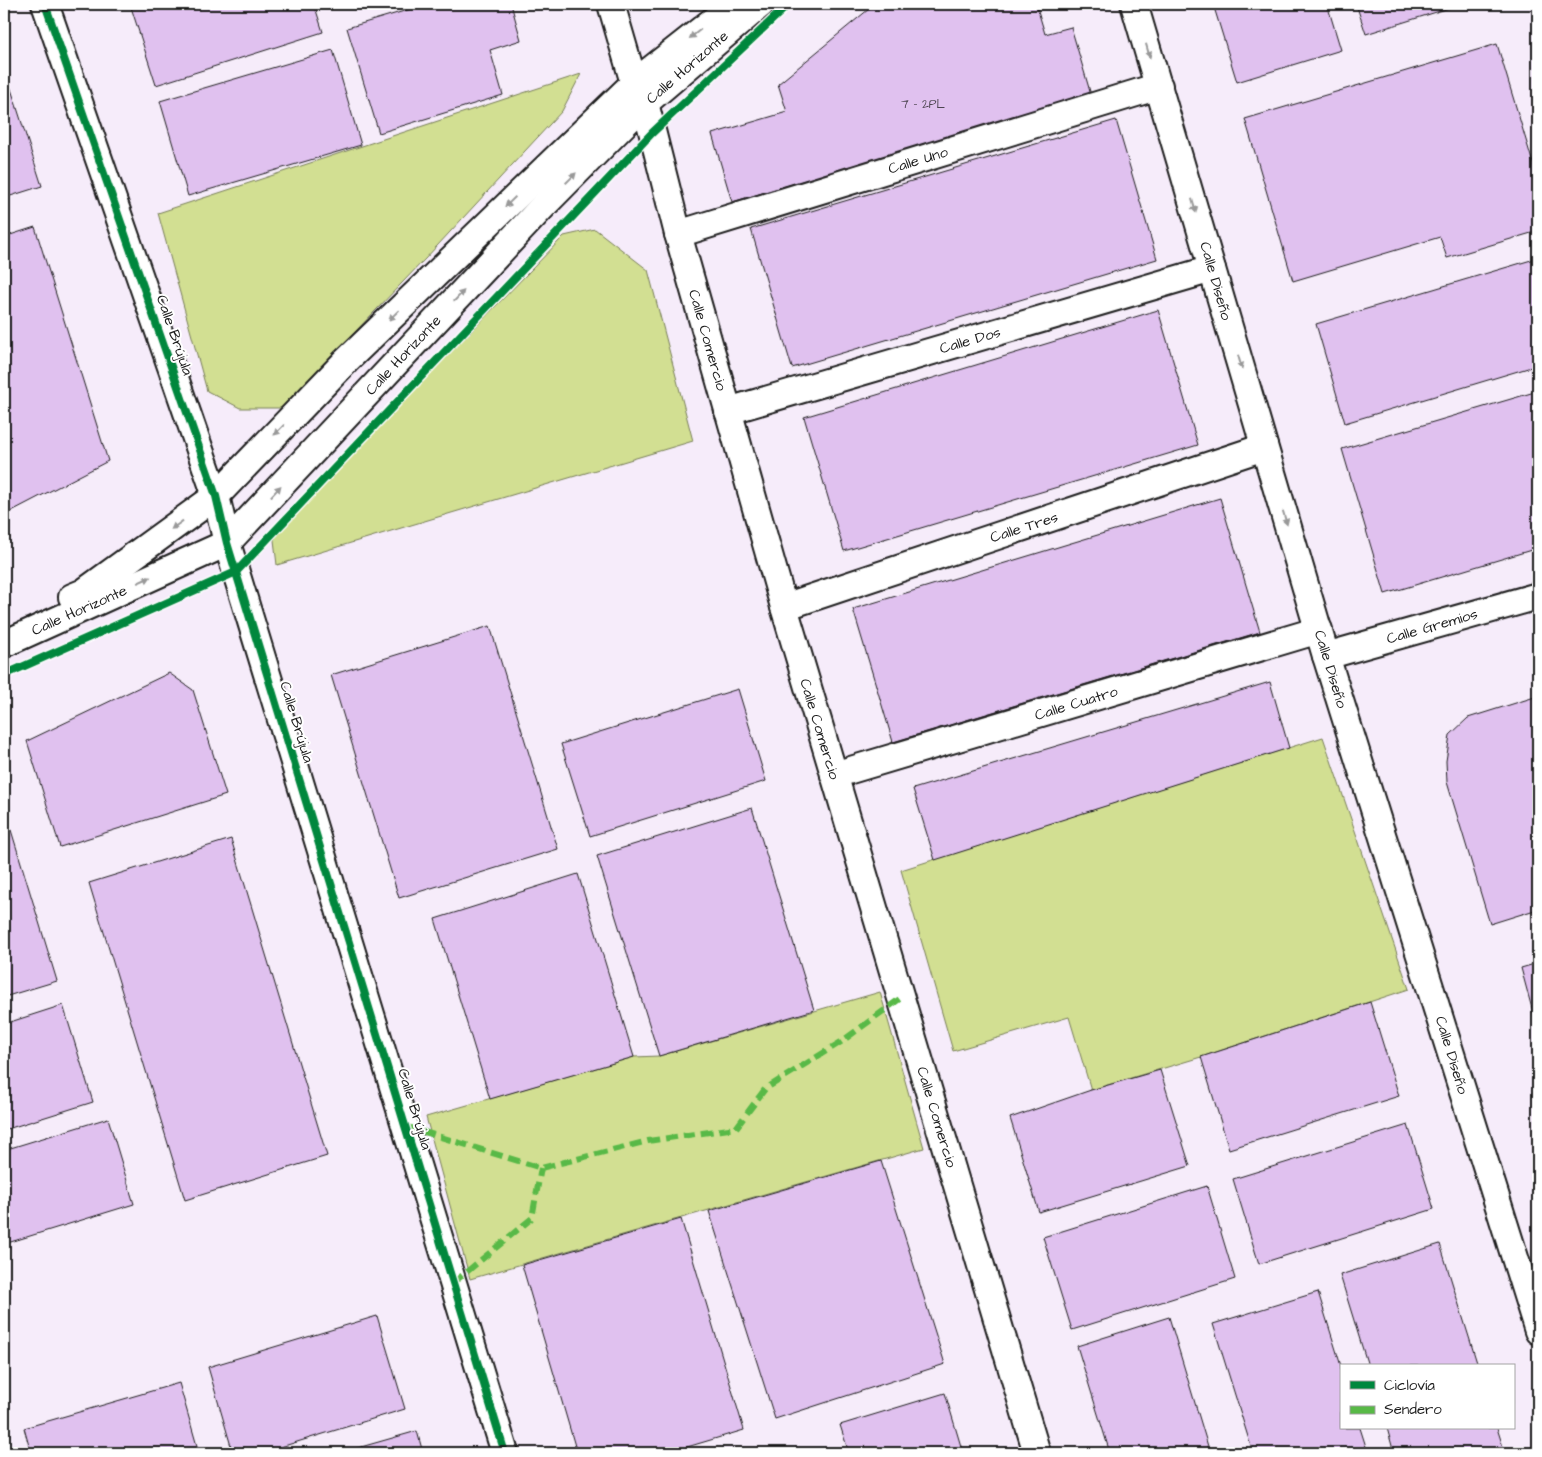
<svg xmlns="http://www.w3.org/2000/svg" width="1542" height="1457" font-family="'Architects Daughter',sans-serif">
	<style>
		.built { fill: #f6ecfa; fill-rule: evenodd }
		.green { fill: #d2df92; stroke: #777e57 }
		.building { fill: #e0c1ef; stroke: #1c1c1c }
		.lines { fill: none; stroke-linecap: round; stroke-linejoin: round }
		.minor-casing { stroke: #1c1c1c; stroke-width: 30 }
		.minor { stroke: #fff; stroke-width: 26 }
		.quiet { stroke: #58b947; stroke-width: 6; stroke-dasharray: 12 6; stroke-linecap: butt }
		.cycleway-casing { stroke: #fff; stroke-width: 11 }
		.cycleway { stroke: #00873e; stroke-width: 8 }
		.oneway { fill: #999 }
		.labels { text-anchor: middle; stroke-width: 4; stroke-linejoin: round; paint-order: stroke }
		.number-label { font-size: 12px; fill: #4d4551 }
		.street-label { font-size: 15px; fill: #1c1c1c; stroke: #fff }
	</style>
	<rect width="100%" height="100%" fill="#fff"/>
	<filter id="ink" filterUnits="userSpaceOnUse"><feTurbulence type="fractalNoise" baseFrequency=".02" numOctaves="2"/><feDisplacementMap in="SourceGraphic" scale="10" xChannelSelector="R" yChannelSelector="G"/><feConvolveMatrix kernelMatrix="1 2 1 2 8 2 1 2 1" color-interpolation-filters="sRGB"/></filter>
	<g filter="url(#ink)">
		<path class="built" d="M 4,4 L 1538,4 L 1538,1453 L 4,1453 ZM 1341,1366 L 1513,1366 L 1513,1428 L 1341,1428 Z"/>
		<g class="green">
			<polygon points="581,74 562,111 425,259 282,408 240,408 207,391 158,213"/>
			<polygon points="595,229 648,270 693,441 277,565 274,540 283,525 564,236"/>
			<polygon points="1323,737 1409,989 1201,1057 1091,1090 1069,1017 953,1051 901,870"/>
			<polygon points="880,992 924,1148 470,1279 426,1117 634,1057 659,1056"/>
		</g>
		<g class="building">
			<polygon points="130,4 314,4 323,32 156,85"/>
			<polygon points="428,4 511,4 521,40 490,50 503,95 379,133 347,28"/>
			<polygon points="875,4 1036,4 1045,34 1071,27 1091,95 732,202 712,134 787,112 778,84"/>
			<polygon points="1213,4 1327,4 1341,50 1237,82"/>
			<polygon points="1356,4 1462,4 1366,34"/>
			<polygon points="1497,44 1538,180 1538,231 1447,258 1440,237 1293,281 1245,119"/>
			<polygon points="333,50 361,145 188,196 160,101"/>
			<polygon points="4,67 42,186 4,198"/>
			<polygon points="1116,120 1157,259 792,368 751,229"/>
			<polygon points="35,227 108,461 4,515 4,237"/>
			<polygon points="1538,258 1538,365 1345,423 1316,324"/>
			<polygon points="1158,310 1198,445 844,551 804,417"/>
			<polygon points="1538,391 1538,548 1385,594 1342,449"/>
			<polygon points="1220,498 1260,632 893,742 853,609"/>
			<polygon points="490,626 558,849 399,898 331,675"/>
			<polygon points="169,673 193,690 226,795 60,847 27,741"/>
			<polygon points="1270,682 1289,748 935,860 913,789"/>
			<polygon points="738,689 766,781 590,836 561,744"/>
			<polygon points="1538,696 1538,909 1490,924 1447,782 1446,761 1450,735 1468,718"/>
			<polygon points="4,807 57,981 4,997"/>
			<polygon points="752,808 814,1010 659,1056 597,856"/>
			<polygon points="231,839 327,1156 185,1200 89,883"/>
			<polygon points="578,874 634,1057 490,1099 435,919"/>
			<polygon points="1538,963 1538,1031 1521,968"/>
			<polygon points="1370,1002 1399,1096 1229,1149 1201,1057"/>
			<polygon points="63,1005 93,1102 4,1130 4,1024"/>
			<polygon points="1160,1070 1190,1166 1039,1212 1010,1118 1091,1090"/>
			<polygon points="108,1118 134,1204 4,1244 4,1150"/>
			<polygon points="1408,1125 1434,1209 1259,1264 1233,1179"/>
			<polygon points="881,1161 945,1364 775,1419 709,1211"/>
			<polygon points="1207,1186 1235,1279 1072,1330 1043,1237"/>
			<polygon points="681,1219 744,1430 667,1453 577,1453 522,1265"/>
			<polygon points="1440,1244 1478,1366 1368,1366 1340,1275"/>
			<polygon points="1318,1292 1341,1366 1341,1428 1360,1428 1368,1453 1253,1453 1213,1324"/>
			<polygon points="377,1316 405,1409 261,1453 233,1453 208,1367"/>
			<polygon points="1169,1317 1210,1453 1110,1453 1077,1346"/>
			<polygon points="179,1383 199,1453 31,1453 24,1428"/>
			<polygon points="945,1393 963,1453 849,1453 840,1425"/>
			<polygon points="1387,1428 1497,1428 1505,1453 1394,1453"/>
			<polygon points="417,1431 423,1453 340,1453"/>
		</g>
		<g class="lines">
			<g class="minor-casing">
				<g id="minor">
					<polyline points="45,4 216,496 227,543 505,1453"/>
					<polyline points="611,4 634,83 645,103 678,234 784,607 1037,1453"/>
					<polyline points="1134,4 1326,656 1538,1331"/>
					<polyline points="678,234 1159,86"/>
					<polyline points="728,411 1212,269"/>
					<polyline points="72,597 84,592 216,496 346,361 634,83 734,4"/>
					<polyline points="784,607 1264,447"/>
					<polyline points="4,644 227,543 546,203 645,103 761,4"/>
					<polyline points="1326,656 1538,596"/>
					<polyline points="834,775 1319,630"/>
				</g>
			</g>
			<use href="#minor" class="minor"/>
			<g class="quiet">
				<polyline points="405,1126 541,1168 648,1141 736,1128 765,1089 841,1042 901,998"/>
				<polyline points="453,1283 532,1218 541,1168"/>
			</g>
			<g class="cycleway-casing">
				<g id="cycleway">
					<polyline points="45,4 216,496 227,543 505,1453"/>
					<polyline points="4,675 236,572 652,133 789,4"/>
				</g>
			</g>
			<use href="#cycleway" class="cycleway"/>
		</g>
		<defs><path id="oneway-solid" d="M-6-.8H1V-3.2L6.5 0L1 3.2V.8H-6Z" transform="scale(1.25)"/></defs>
		<g class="oneway">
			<use href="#oneway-solid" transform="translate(695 34) rotate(141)"/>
			<use href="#oneway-solid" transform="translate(1148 51) rotate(74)"/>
			<use href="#oneway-solid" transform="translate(571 178) rotate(-45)"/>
			<use href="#oneway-solid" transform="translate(510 202) rotate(136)"/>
			<use href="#oneway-solid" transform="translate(1194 206) rotate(74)"/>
			<use href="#oneway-solid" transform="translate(459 296) rotate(-47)"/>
			<use href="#oneway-solid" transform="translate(394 315) rotate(136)"/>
			<use href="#oneway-solid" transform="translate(1240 362) rotate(74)"/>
			<use href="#oneway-solid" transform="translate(279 430) rotate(134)"/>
			<use href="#oneway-solid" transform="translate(276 491) rotate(-47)"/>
			<use href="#oneway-solid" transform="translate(1285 518) rotate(73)"/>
			<use href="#oneway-solid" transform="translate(177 525) rotate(144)"/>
			<use href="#oneway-solid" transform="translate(144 580) rotate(-24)"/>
		</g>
	</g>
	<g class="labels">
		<g class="number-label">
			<text x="923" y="108">7 - 2PL</text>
		</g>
		<g class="street-label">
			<text transform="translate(687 67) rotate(-41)" y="5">Calle Horizonte</text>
			<text transform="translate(918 160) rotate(-17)" y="5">Calle Uno</text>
			<text transform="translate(1216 281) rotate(74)" y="5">Calle Diseño</text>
			<text transform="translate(175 335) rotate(71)" y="5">Calle Brújula</text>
			<text transform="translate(708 340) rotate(74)" y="5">Calle Comercio</text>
			<text transform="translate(970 340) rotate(-16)" y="5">Calle Dos</text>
			<text transform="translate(403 355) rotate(-47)" y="5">Calle Horizonte</text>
			<text transform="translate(1024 527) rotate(-18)" y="5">Calle Tres</text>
			<text transform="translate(79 610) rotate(-24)" y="5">Calle Horizonte</text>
			<text transform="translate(1432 626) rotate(-16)" y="5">Calle Gremios</text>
			<text transform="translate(1331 669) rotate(73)" y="5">Calle Diseño</text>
			<text transform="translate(1076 703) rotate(-17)" y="5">Calle Cuatro</text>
			<text transform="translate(297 722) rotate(73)" y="5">Calle Brújula</text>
			<text transform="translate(820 729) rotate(73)" y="5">Calle Comercio</text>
			<text transform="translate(1452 1055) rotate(73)" y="5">Calle Diseño</text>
			<text transform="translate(415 1109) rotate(73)" y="5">Calle Brújula</text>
			<text transform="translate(937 1117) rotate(73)" y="5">Calle Comercio</text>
		</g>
	</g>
	<rect width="1542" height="1457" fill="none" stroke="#fff" stroke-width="20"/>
	<rect x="10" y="10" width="1522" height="1437" fill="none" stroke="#1c1c1c" stroke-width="2" filter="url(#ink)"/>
	<rect x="1340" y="1364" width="175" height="65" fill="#ffffff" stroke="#a4a4a4"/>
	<rect x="1350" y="1381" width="25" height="8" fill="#00873e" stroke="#a4a4a4"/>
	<text x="1384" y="1390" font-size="15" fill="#1c1c1c">Ciclovía</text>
	<rect x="1350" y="1406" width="25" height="8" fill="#58b947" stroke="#a4a4a4"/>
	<text x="1384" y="1414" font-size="15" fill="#1c1c1c">Sendero</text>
</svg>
